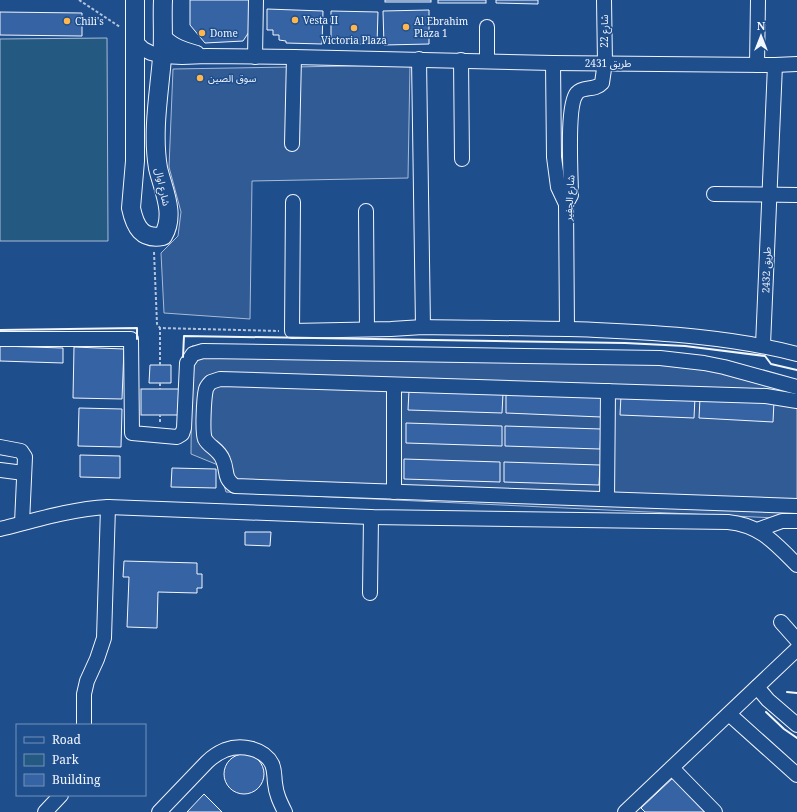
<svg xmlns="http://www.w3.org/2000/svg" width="797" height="812" font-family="'Noto Serif','Noto Sans Arabic',serif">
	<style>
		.green { fill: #245a82; stroke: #a8bbd7 }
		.parking { fill: #305b95; stroke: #a8bbd7 }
		.building { fill: #3563a3; stroke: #f2f6ff }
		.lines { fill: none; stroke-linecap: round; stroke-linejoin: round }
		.minor-casing { stroke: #f2f6ff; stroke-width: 16 }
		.major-casing { stroke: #f2f6ff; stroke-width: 20 }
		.path { stroke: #b3c4dc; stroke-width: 2; stroke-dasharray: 3 2; stroke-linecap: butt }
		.minor { stroke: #1f4e8c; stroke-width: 14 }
		.major { stroke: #1f4e8c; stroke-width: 18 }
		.wall { stroke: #f2f6ff; stroke-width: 2 }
		.poi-dot { fill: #ffb74d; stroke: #1f4e8c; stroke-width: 1.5 }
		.labels { text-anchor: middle; stroke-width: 3; stroke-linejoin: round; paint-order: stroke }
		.poi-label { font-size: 10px; fill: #f2f6ff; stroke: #1f4e8c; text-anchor: start }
		.street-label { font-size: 10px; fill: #f2f6ff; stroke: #1f4e8c }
	</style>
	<rect width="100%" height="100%" fill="#1f4e8c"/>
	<polygon class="green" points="107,38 108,241 0,241 0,39"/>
	<g class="parking">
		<polygon points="410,65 408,178 252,181 250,319 164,313 161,253 178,236 181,212 169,167 173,69"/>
		<polygon points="192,346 696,361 797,382 797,519 226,492 218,465 191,454"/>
	</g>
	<g class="building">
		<polygon points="190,0 252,0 251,29 243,41 205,43 190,25"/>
		<rect x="385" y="0" width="46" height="2"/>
		<rect x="438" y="0" width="48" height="3"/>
		<polygon points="496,0 538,0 538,4 496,3"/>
		<polygon points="267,9 323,11 322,44 286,43 286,41 279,40 279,35 273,35 273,30 267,30"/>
		<polygon points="429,10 429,44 384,45 383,11"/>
		<polygon points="331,11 378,12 377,44 331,44"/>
		<polygon points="0,12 82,13 82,36 0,35"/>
		<polygon points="0,346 63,348 63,363 0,361"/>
		<polygon points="74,347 124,349 122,399 73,398"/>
		<polygon points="150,365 171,365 171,383 149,383"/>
		<rect x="141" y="389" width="38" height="26"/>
		<polygon points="409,390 503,393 502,413 408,410"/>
		<polygon points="506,393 602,397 601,417 506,413"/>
		<polygon points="621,395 695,397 694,418 620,415"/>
		<polygon points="700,398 774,401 773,422 699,418"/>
		<polygon points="79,408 122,409 121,447 78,446"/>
		<polygon points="406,423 502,426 502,446 406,443"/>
		<polygon points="505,426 601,429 600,449 505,446"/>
		<polygon points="80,455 120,456 120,478 80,477"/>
		<polygon points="404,459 500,462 500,482 404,479"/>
		<polygon points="504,462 600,465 599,485 504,482"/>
		<polygon points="172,468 216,469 216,488 171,487"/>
		<polygon points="245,532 271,532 270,546 245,545"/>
		<polygon points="124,561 197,563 197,574 202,574 202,588 197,588 197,593 158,592 157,628 127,627 129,577 123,577"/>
		<circle cx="244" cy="774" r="20"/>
		<polygon points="676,775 711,812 645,812 641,808"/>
		<polygon points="204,794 222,812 187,812"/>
	</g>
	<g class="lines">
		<g class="minor-casing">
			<g id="minor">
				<polyline points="487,27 487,61"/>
				<path d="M 162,34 C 172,46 183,49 197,53"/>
				<polyline points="135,36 138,44 143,49 151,53 163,56 182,57 207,56 294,57 553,63 775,65 797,64"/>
				<polyline points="255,57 256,0"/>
				<polyline points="419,59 423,327"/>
				<polyline points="461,60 462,159"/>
				<polyline points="553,63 554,157 558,187 566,204"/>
				<polyline points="757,65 758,0"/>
				<polyline points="292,144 294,57"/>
				<polyline points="714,194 797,195"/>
				<path d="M 293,202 L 292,331 L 391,329 L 423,327 C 481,328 539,328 596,330 C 664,333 731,337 797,354"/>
				<polyline points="366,211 367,329"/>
				<path d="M 567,329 L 566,204 L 571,195 C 571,176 566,105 577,93 C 583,86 595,91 602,83 L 605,62 L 604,0"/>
				<polyline points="0,339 131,339 132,433 177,437 182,434 184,428 187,363 193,354 203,351 660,358 704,363 724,367 797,387"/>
				<polyline points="763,345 775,65"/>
				<polyline points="394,385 394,492"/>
				<path d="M 797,401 L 766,396 L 220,379 L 211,382 C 209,384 207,386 206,389 C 204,397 202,432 205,439 C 209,447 219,449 223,460 C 228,471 223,478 235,486 L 797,506"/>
				<polyline points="0,447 21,451 25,457 22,523"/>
				<polyline points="0,470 24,473"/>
				<polyline points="607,499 608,391"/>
				<path d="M 0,529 C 36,520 71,509 108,507 L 371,517 L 728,522 C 760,525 775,543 797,565"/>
				<polyline points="757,530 782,521 797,521"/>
				<polyline points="370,593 371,517"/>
				<polyline points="781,622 797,640"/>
				<polyline points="757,687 768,700 797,725"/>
				<polyline points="729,714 797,775"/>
				<polyline points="84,725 84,694 87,681 97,659 104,638 108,507"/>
				<polyline points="672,768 715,812"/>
				<polyline points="45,812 61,795"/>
				<path d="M 159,812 L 207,762 C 212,757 218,753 225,750 C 241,744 264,748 272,764 C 275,771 274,776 275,783 C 276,794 280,802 285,812"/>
				<polyline points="625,812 797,649"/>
			</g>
		</g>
		<g class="major-casing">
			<path id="major" d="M 135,0 L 135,161 L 131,208 C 135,227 142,240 163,236 C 176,214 163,190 158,168 C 152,132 159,94 162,58 C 164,39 162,19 163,0"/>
		</g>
		<g class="path">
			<polyline points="79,0 120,27"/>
			<polyline points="154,252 157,324 160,328 279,331"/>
			<polyline points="160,365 160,328"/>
			<polyline points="160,383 160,389"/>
			<polyline points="160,422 160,415"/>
		</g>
		<use href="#minor" class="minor"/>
		<use href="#major" class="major"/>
		<g class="wall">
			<polyline points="0,330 137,328 137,339"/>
			<polyline points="183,357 184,336 625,343 685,346 765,356 771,364 797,370"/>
			<polyline points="787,692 797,693"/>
			<polyline points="766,712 784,729 797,738"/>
		</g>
	</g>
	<g class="poi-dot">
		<circle cx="295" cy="20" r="4"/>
		<circle cx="67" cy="21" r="4"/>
		<circle cx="406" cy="27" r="4"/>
		<circle cx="354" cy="28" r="4"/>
		<circle cx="202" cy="33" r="4"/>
		<circle cx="200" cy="78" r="4"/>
	</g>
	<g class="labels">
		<g class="poi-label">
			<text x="303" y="24">Vesta II</text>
			<text x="75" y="25">Chili's</text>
			<text x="414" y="25">Al Ebrahim<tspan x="414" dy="12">Plaza 1</tspan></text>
			<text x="210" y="37">Dome</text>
			<text x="354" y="44" text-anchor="middle">Victoria Plaza</text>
			<text x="208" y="82">سوق الصين</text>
		</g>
		<g class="street-label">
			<text transform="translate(604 31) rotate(-90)" y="4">شارع 22</text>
			<text x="608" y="67">طريق 2431</text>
			<text transform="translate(163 187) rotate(78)" y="4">شارع اوال</text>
			<text transform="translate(569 198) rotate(-86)" y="4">شارع الجفير</text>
			<text transform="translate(766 270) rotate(-88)" y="4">طريق 2432</text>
		</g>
	</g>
	<rect x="16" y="724" width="130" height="72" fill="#1f4e8c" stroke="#7391ba"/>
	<rect x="24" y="737" width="20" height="6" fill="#1f4e8c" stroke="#7391ba"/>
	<text x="52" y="744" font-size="12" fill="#f2f6ff">Road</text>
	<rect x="24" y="754" width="20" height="12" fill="#245a82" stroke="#7391ba"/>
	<text x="52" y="764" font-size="12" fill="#f2f6ff">Park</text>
	<rect x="24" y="774" width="20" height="12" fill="#3563a3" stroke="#7391ba"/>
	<text x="52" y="784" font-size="12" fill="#f2f6ff">Building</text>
	<g transform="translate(761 36)" stroke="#1f4e8c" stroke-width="3" paint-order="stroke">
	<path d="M0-3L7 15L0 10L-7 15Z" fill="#f2f6ff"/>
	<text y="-6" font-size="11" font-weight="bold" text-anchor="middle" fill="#f2f6ff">N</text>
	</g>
</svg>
